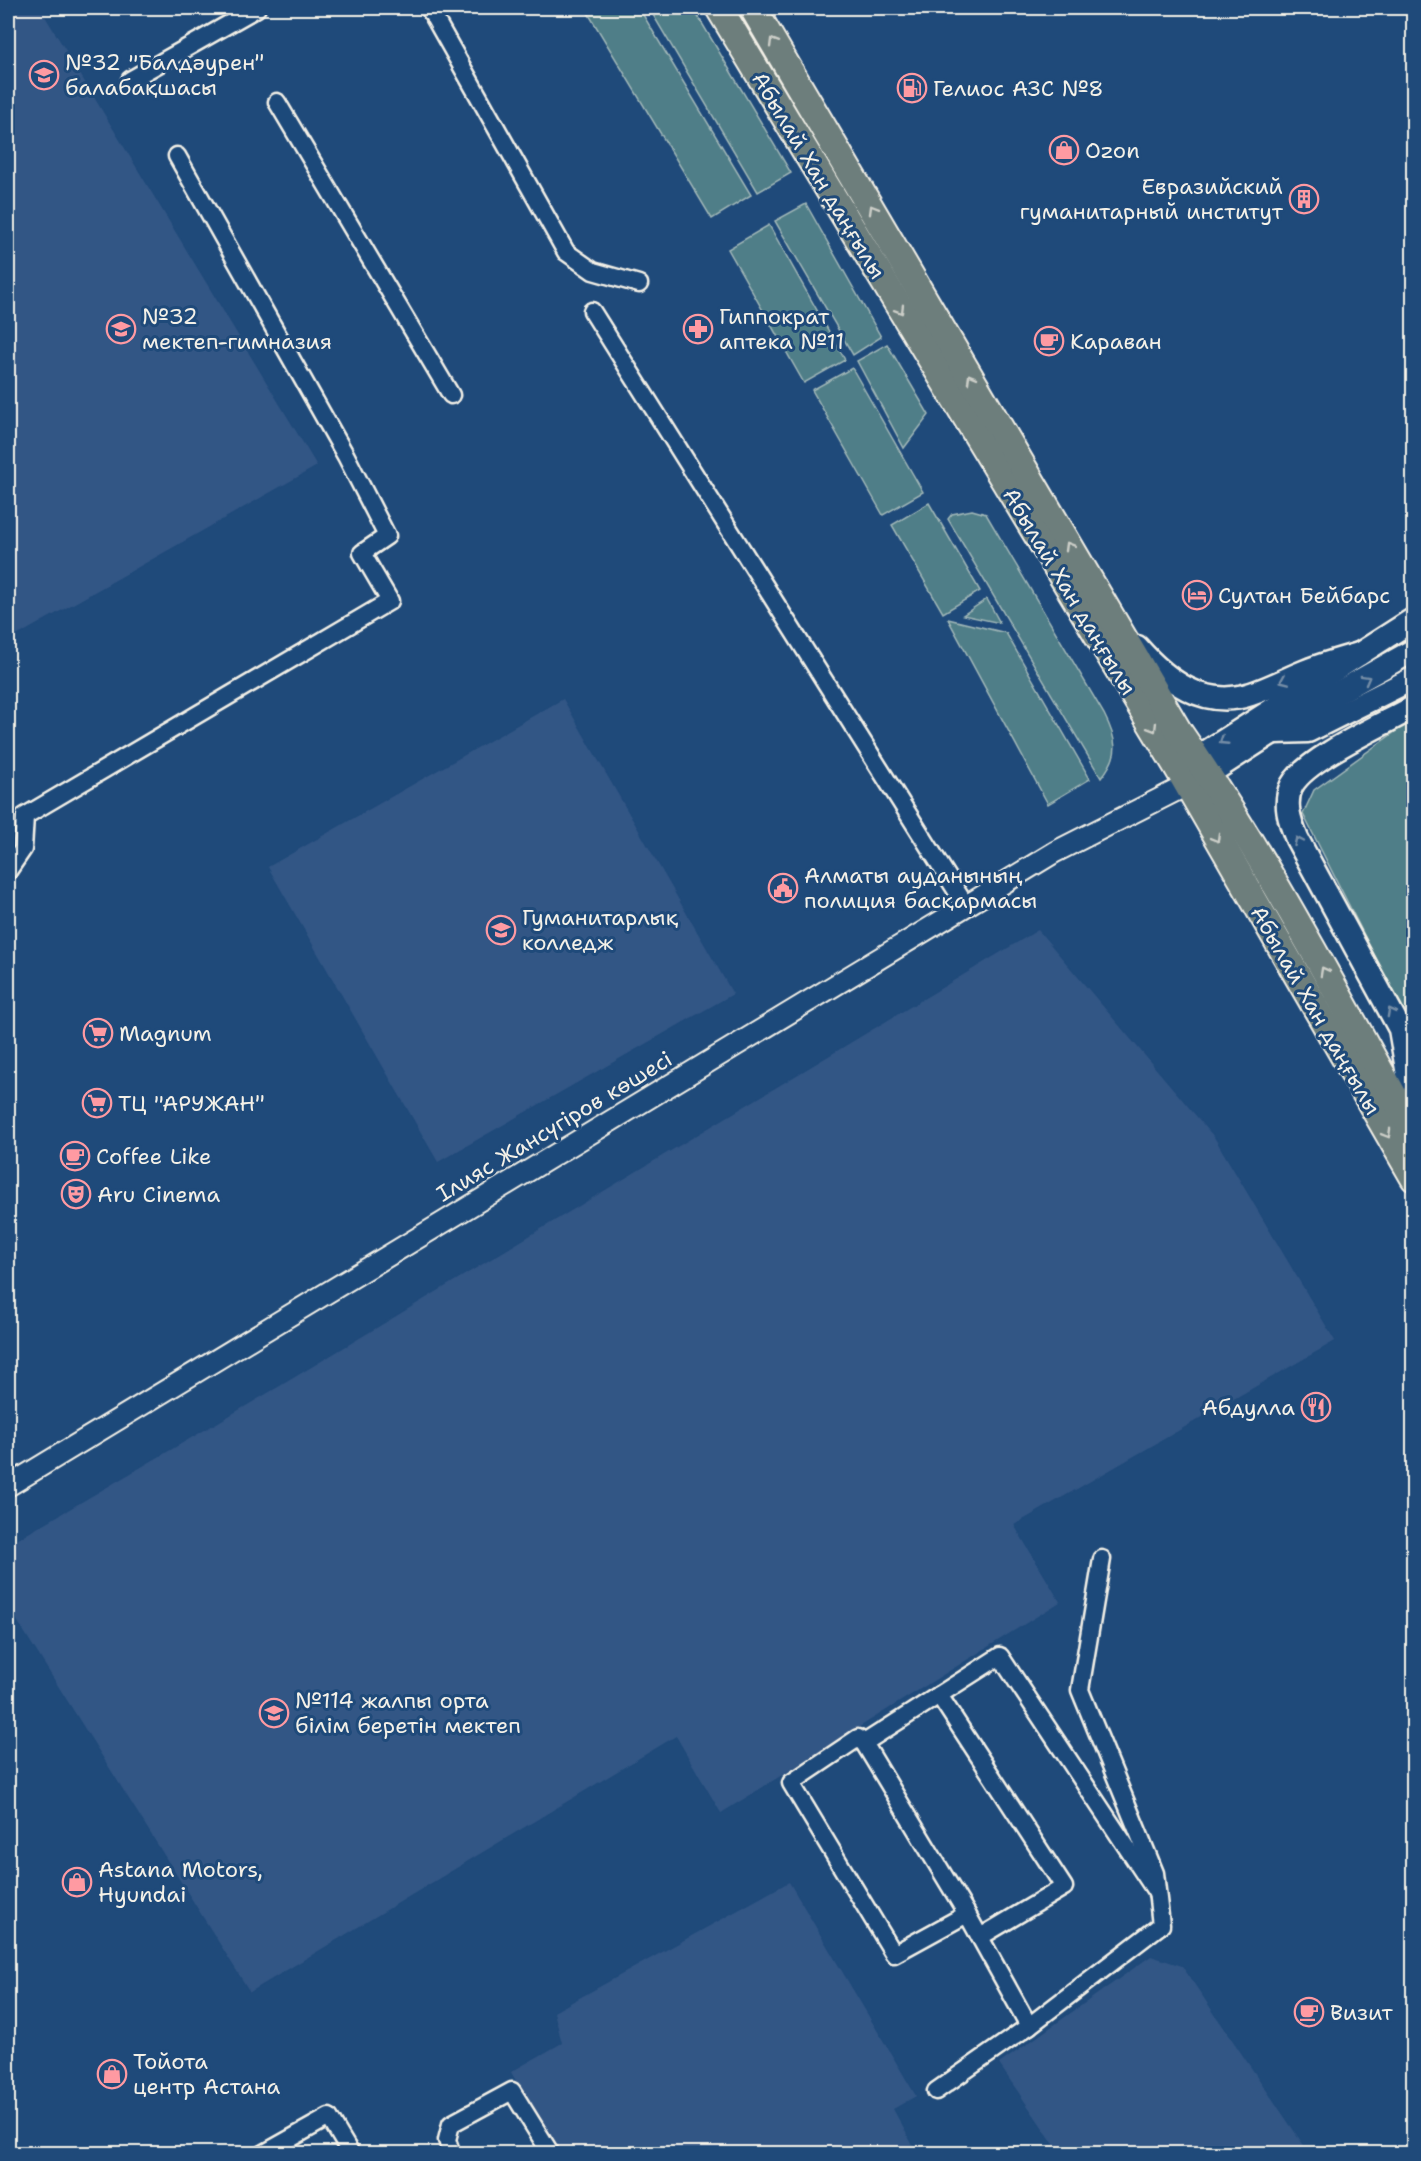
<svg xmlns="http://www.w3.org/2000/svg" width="1421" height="2161" font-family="'Shantell Sans',sans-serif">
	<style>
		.built { fill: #335685 }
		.green { fill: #507e88; stroke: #a2b8b8; stroke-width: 1.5 }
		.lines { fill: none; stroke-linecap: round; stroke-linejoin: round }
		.minor-casing { stroke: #f4f1e8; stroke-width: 21 }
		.tertiary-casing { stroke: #f4f1e8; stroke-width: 24 }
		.secondary-casing { stroke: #f4f1e8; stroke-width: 27 }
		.primary-casing { stroke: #f4f1e8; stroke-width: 30 }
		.minor { stroke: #1f4a7a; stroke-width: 16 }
		.tertiary { stroke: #1f4a7a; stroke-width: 20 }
		.secondary { stroke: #1f4a7a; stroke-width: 22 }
		.primary { stroke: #6d7e7c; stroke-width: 26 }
		.oneway { stroke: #cccec8 }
		.oneway2 { stroke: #748da6 }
		.labels { text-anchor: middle; stroke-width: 6; stroke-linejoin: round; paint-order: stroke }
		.poi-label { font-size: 22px; fill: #f4f1e8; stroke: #1f4a7a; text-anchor: start }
		.street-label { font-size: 22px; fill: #f4f1e8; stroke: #1f4a7a }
	</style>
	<rect width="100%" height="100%" fill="#1f4a7a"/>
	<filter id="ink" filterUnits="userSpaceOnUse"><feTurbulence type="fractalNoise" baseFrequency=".0167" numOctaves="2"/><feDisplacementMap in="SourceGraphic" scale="12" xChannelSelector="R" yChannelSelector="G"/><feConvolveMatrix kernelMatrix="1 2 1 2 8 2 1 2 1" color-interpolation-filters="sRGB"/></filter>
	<g filter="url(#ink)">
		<g class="built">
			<polygon points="8,8 40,8 317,466 11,639 8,637"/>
			<polygon points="563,699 733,994 438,1162 268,867"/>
			<polygon points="1038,930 1214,1137 1335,1341 1014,1525 1060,1602 721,1813 676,1736 250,1992 8,1606 8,1545 280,1386"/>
			<polygon points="789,1882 916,2096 893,2109 917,2153 557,2153 511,2072 562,2043 554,2012"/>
			<polygon points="1151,1956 1182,1966 1309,2153 1060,2153 999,2064"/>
		</g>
		<g class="green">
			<polygon points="585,8 639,8 751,195 712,219"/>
			<polygon points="649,8 693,8 791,173 758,192"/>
			<polygon points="806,204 881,337 853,355 775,221"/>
			<polygon points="769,225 845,360 804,383 728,249"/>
			<polygon points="887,344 929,415 904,448 857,361"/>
			<polygon points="852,368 923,492 883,515 812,390"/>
			<polygon points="929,503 980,591 943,613 892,525"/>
			<path d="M 972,510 L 986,514 L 1104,714 C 1117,740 1121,754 1101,778 L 948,519 L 952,514 Z"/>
			<polygon points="987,599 1000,623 963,615"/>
			<polygon points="948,619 1006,633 1090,779 1048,804"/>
			<polygon points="1413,719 1413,1032 1303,814 1314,790"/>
		</g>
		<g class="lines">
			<g class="minor-casing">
				<g id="minor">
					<polyline points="429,8 566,252 593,271 639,284"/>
					<polyline points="130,80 257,8"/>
					<polyline points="277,102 451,395"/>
					<polyline points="592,311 966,906"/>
					<polyline points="8,871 23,849 25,816 390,601 362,553 387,536 346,456 177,156"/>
					<polyline points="939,1695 1064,1887 980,1937"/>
					<polyline points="864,1743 967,1914 894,1954 791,1783 858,1738 864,1743 1000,1656 1157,1893"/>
					<polyline points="967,1914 1029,2026"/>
					<polyline points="936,2091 1029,2026 1161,1925 1155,1873 1080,1690 1102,1559"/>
					<polyline points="263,2154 329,2117 351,2154"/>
					<polyline points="452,2154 447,2140 451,2124 512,2091 551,2154"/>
				</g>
			</g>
			<g class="tertiary-casing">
				<polyline id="tertiary" points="8,1486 1055,852 1199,779"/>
			</g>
			<g class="secondary-casing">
				<g id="secondary">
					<path d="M 1137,647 C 1166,680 1204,710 1251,694 C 1270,688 1288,678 1306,671 C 1323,664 1341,659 1359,654"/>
					<path d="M 1414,707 C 1384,724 1307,758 1292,785 C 1283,803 1290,822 1297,839 L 1400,1029 L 1414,1109"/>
					<polyline points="1275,732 1308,731 1414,678"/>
					<polyline points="1197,758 1414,619"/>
					<polyline points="1208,774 1305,711 1414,650"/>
				</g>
			</g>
			<g class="primary-casing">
				<g id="primary">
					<polyline points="719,8 1179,770 1414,1178"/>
					<path d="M 753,8 L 1179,732 C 1267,859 1339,998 1414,1132"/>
				</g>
			</g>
			<use href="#minor" class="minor"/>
			<use href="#tertiary" class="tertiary"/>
			<use href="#secondary" class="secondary"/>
			<use href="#primary" class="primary"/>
		</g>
		<defs><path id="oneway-chevron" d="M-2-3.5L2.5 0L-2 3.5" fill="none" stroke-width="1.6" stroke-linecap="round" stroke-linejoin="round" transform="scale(1.5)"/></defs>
		<g class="oneway">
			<use href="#oneway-chevron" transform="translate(773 42) rotate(-121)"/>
			<use href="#oneway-chevron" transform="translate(873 209) rotate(-120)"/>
			<use href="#oneway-chevron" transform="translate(900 310) rotate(59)"/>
			<use href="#oneway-chevron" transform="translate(971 378) rotate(-120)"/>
			<use href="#oneway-chevron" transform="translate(1069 546) rotate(-120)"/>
			<use href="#oneway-chevron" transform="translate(1153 728) rotate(59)"/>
			<use href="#oneway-chevron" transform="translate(1216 838) rotate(60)"/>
			<use href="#oneway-chevron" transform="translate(1324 971) rotate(-119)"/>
			<use href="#oneway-chevron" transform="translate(1387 1134) rotate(60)"/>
		</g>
		<g class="oneway2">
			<use href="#oneway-chevron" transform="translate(1366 679) rotate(-29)"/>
			<use href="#oneway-chevron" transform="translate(1284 680) rotate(157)"/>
			<use href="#oneway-chevron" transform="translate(1223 741) rotate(147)"/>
			<use href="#oneway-chevron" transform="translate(1298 841) rotate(-115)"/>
			<use href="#oneway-chevron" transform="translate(1391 1012) rotate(-119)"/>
		</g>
	</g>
	<defs>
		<g id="school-ring" transform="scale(1.5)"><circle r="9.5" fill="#1f4a7a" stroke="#ff9aa2" stroke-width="1.5"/><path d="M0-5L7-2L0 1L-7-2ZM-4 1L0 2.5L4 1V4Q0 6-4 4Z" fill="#ff9aa2"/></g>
		<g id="fuel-ring" transform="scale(1.5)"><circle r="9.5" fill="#1f4a7a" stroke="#ff9aa2" stroke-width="1.5"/><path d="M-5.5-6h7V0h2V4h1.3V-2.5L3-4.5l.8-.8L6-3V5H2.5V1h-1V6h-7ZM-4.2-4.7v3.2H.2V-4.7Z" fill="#ff9aa2"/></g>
		<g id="shop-ring" transform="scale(1.5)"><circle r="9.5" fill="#1f4a7a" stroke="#ff9aa2" stroke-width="1.5"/><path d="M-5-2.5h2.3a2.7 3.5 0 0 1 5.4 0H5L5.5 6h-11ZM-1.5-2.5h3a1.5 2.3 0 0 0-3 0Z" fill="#ff9aa2"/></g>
		<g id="building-ring" transform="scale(1.5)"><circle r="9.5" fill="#1f4a7a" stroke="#ff9aa2" stroke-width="1.5"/><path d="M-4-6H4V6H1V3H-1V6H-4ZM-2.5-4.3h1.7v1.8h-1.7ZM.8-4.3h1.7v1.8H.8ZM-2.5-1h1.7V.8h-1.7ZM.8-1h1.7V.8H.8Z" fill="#ff9aa2"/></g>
		<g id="pharmacy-ring" transform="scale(1.5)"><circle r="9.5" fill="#1f4a7a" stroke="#ff9aa2" stroke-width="1.5"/><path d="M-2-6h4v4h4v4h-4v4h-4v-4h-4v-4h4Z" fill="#ff9aa2"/></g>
		<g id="cafe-ring" transform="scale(1.5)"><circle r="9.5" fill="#1f4a7a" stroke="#ff9aa2" stroke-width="1.5"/><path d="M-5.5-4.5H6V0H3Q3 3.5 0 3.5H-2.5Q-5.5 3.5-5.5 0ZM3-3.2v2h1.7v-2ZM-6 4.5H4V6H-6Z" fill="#ff9aa2"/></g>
		<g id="hotel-ring" transform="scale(1.5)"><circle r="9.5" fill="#1f4a7a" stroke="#ff9aa2" stroke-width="1.5"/><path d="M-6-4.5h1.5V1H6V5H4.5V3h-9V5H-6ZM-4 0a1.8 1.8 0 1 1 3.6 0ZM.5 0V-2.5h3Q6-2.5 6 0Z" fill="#ff9aa2"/></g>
		<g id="civic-ring" transform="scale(1.5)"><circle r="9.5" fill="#1f4a7a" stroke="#ff9aa2" stroke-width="1.5"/><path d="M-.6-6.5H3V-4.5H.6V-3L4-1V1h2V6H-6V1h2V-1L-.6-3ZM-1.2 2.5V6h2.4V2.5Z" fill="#ff9aa2"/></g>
		<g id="university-ring" transform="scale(1.5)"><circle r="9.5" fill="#1f4a7a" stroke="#ff9aa2" stroke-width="1.5"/><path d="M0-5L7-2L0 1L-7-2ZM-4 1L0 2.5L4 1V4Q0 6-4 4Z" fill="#ff9aa2"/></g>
		<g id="supermarket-ring" transform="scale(1.5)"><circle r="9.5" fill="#1f4a7a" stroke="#ff9aa2" stroke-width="1.5"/><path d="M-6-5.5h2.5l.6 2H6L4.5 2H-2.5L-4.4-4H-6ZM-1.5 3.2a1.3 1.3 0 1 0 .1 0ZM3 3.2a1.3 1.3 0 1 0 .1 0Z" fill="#ff9aa2"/></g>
		<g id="theatre-ring" transform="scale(1.5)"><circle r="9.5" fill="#1f4a7a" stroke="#ff9aa2" stroke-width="1.5"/><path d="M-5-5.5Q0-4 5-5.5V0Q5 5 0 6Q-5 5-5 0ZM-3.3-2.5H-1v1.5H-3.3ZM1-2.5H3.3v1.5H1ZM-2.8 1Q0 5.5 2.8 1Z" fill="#ff9aa2"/></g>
		<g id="restaurant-ring" transform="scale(1.5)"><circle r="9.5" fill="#1f4a7a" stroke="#ff9aa2" stroke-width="1.5"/><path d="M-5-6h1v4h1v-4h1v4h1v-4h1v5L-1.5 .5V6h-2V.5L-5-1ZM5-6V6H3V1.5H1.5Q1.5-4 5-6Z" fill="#ff9aa2"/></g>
	</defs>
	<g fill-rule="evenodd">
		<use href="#school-ring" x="44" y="75"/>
		<use href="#fuel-ring" x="912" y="88"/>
		<use href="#shop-ring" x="1064" y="150"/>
		<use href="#building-ring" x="1304" y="199"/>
		<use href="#school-ring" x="121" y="329"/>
		<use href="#pharmacy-ring" x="698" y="329"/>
		<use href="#cafe-ring" x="1049" y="341"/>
		<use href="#hotel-ring" x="1197" y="595"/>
		<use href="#civic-ring" x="783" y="888"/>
		<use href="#university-ring" x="501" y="930"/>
		<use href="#supermarket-ring" x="98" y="1033"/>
		<use href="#supermarket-ring" x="97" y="1103"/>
		<use href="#cafe-ring" x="75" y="1156"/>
		<use href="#theatre-ring" x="76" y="1194"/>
		<use href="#restaurant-ring" x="1316" y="1407"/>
		<use href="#school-ring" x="274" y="1713"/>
		<use href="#shop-ring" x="77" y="1882"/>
		<use href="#cafe-ring" x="1309" y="2012"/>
		<use href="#shop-ring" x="112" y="2074"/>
	</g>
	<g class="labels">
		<g class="poi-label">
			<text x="65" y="70">№32 "Балдәурен"<tspan x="65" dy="25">балабақшасы</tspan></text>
			<text x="933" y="96">Гелиос АЗС №8</text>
			<text x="1085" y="158">Ozon</text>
			<text x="1283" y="194" text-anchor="end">Евразийский<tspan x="1283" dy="25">гуманитарный институт</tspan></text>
			<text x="142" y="324">№32<tspan x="142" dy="25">мектеп-гимназия</tspan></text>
			<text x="719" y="324">Гиппократ<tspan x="719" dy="25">аптека №11</tspan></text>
			<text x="1070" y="349">Караван</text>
			<text x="1218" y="603">Султан Бейбарс</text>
			<text x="804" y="883">Алматы ауданының<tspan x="804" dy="25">полиция басқармасы</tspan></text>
			<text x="522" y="925">Гуманитарлық<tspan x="522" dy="25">колледж</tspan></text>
			<text x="119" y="1041">Magnum</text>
			<text x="118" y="1111">ТЦ "АРУЖАН"</text>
			<text x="96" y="1164">Coffee Like</text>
			<text x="97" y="1202">Aru Cinema</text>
			<text x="1295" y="1415" text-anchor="end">Абдулла</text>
			<text x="295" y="1708">№114 жалпы орта<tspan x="295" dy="25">білім беретін мектеп</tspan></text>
			<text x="98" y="1877">Astana Motors,<tspan x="98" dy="25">Hyundai</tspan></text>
			<text x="1330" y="2020">Визит</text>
			<text x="133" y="2069">Тойота<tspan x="133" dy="25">центр Астана</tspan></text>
		</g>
		<g class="street-label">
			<text transform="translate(819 175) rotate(59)" y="8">Абылай Хан даңғылы</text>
			<text transform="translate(1070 591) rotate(59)" y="8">Абылай Хан даңғылы</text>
			<text transform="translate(1316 1010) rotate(60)" y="8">Абылай Хан даңғылы</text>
			<text transform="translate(554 1126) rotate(-31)" y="8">Ілияс Жансүгіров көшесі</text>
		</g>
	</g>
	<rect width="1421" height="2161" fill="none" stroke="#1f4a7a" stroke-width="30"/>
	<rect x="15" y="15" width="1391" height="2131" fill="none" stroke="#f4f1e8" stroke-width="2" filter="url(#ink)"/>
</svg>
